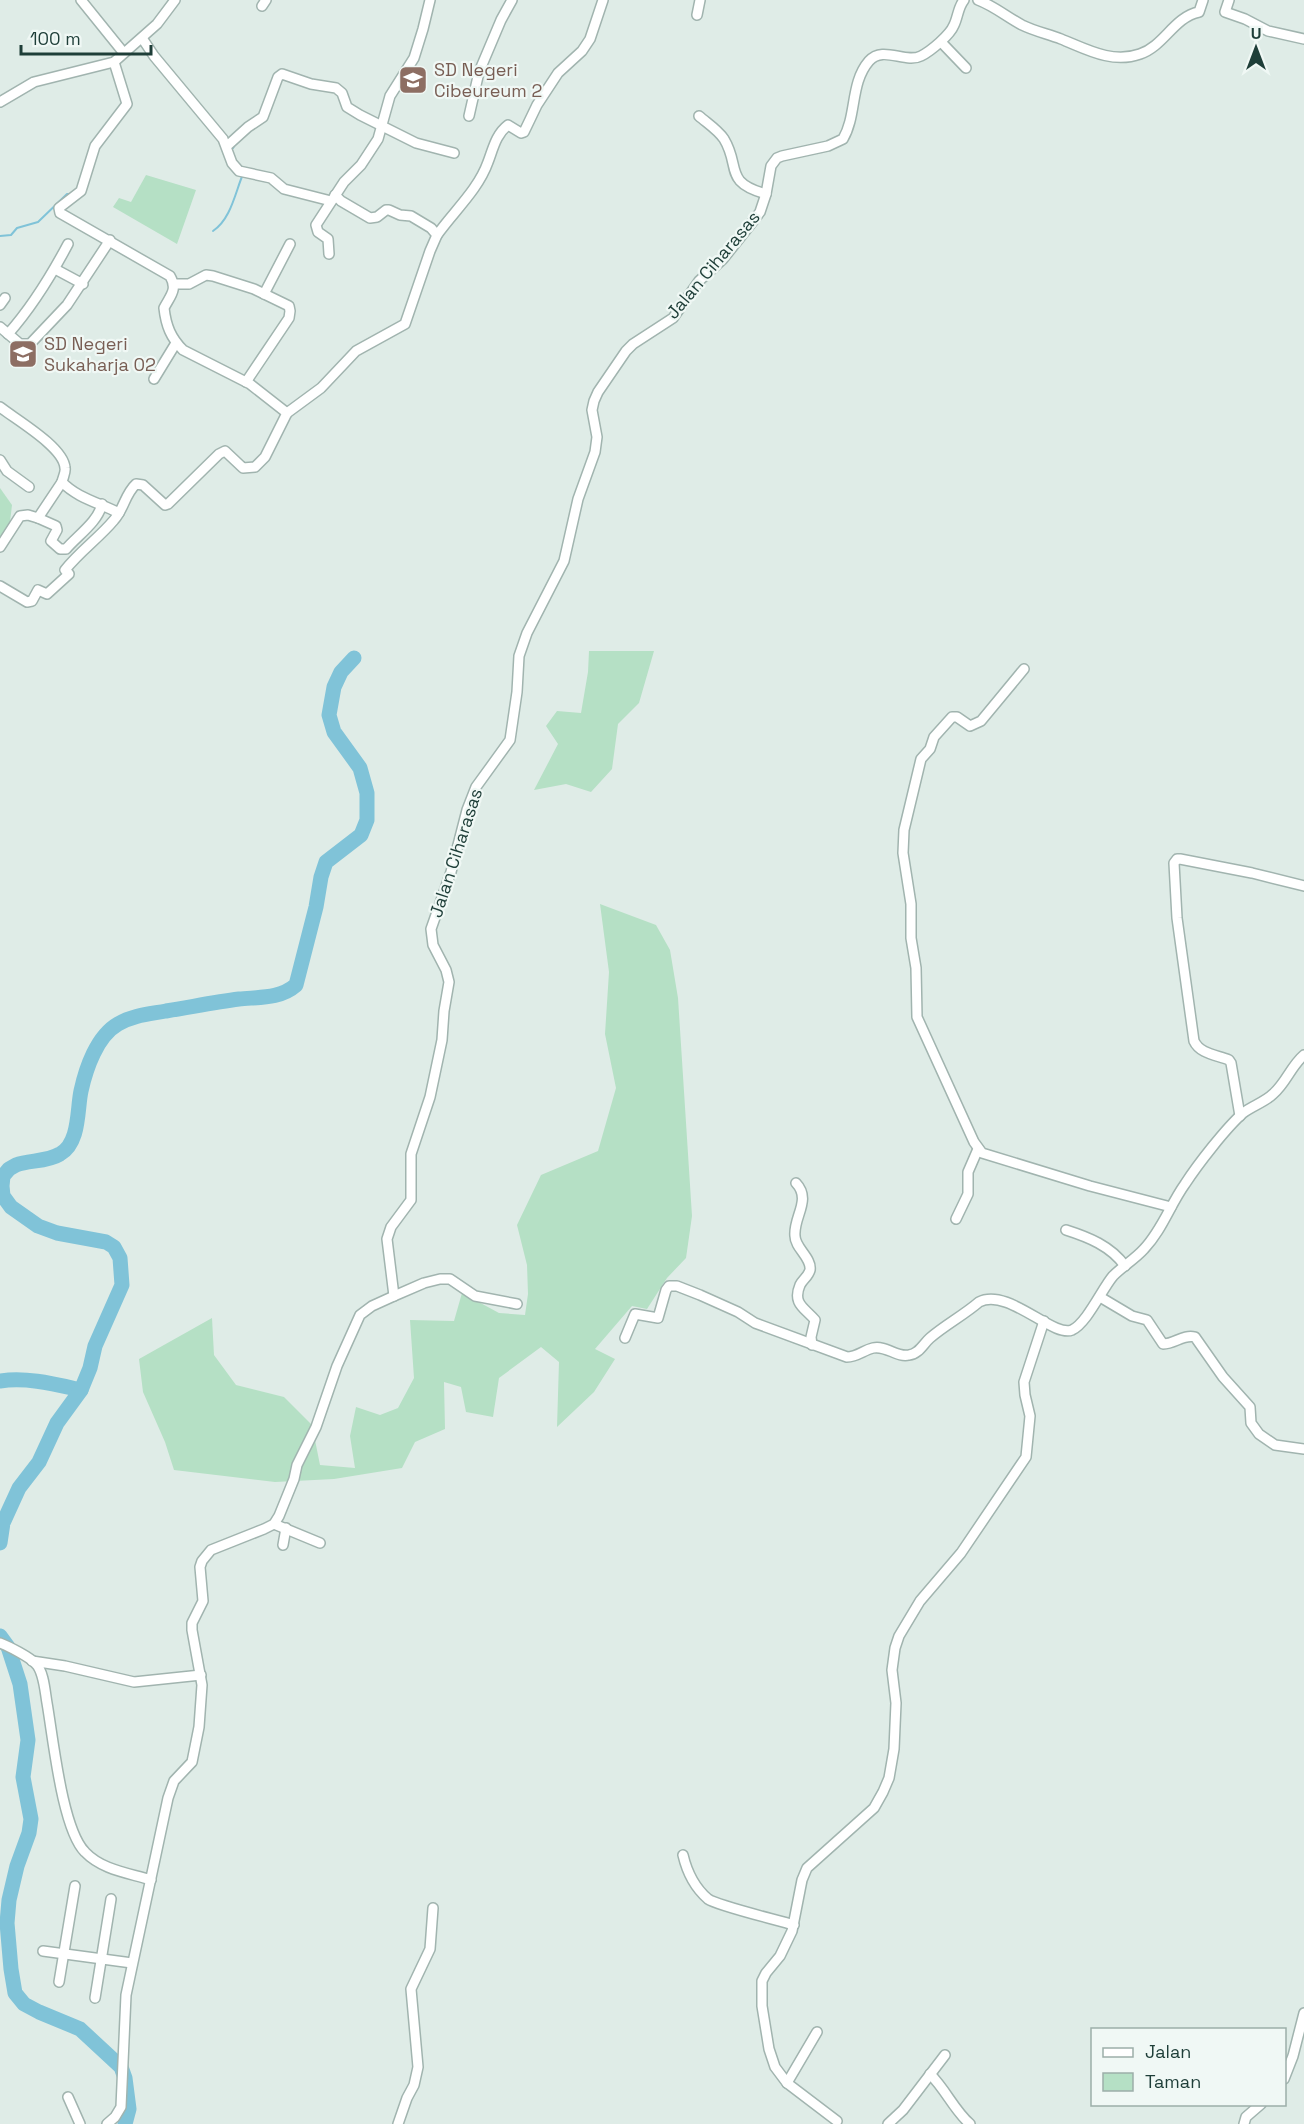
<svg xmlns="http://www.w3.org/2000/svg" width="1304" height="2124" font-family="'Space Grotesk',sans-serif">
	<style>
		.green { fill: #b5e0c5 }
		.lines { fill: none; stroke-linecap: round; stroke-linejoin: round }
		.stream { stroke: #80c3d8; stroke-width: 2 }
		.river { stroke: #80c3d8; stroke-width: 15 }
		.street-casing { stroke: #a1b4af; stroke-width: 12 }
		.street { stroke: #fff; stroke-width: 9 }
		.labels { text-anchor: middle; stroke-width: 4.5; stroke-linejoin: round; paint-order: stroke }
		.education-label { font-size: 18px; fill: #785e54; stroke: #f0f8f5; text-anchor: start }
		.street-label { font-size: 18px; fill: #1e3e38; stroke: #f0f8f5 }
	</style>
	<rect width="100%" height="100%" fill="#dfece7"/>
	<g class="green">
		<polygon points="146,175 196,190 177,244 113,207 119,198 131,202"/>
		<polygon points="0,488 12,505 10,522 0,545"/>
		<polygon points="589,651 654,651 639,703 618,724 612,769 591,792 566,784 534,790 558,744 546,726 557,711 581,713 588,672"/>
		<polygon points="600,904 656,925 670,950 678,998 692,1216 686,1258 667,1278 647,1309 632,1306 595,1349 615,1359 594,1392 557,1427 559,1362 541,1347 499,1378 493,1417 466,1412 461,1387 444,1382 445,1429 415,1442 402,1468 334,1479 275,1482 174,1470 165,1442 143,1392 139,1359 212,1318 214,1355 236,1385 284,1397 312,1425 320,1465 355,1468 350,1436 356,1407 380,1415 398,1408 414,1378 410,1320 454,1321 462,1293 499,1313 525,1315 528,1294 527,1265 517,1225 541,1175 598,1151 616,1088 605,1034 609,972"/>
	</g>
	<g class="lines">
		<g class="stream">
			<polyline points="233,148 236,143"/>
			<path d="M 213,231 C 231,219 235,193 243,174"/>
			<polyline points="0,236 11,235 17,228 38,222 67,194 71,194"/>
		</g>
		<g class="river">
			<path d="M 0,1381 C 27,1377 54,1384 81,1390"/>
			<path d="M 0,1543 L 3,1523 L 19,1488 L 39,1462 L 57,1423 L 81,1390 L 90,1368 L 95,1346 L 122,1285 L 120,1258 L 114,1247 L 106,1242 L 57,1233 L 38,1226 L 11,1207 L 3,1196 L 2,1186 L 3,1176 L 9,1169 L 16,1165 C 29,1160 47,1162 60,1154 C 80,1143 77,1109 81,1091 C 86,1068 97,1036 118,1024 C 133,1015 150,1014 166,1011 C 191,1007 215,1002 239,999 C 259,997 280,999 296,985 L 316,907 L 321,877 L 326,862 L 361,835 L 367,820 L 367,793 L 360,768 L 334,732 L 329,715 L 334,687 L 341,672 L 354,658"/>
			<polyline points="0,1636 8,1647 20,1684 28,1740 23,1777 31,1819 29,1833 17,1866 9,1900 7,1923 11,1969 15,1993 24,2004 39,2012 80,2029 121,2067 125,2078 129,2109 125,2124"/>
		</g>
		<g class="street-casing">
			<g id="street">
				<polyline points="81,0 123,52"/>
				<path d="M 978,0 C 994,6 1007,17 1022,25 C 1034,31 1048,34 1061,39 C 1086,49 1112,64 1140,54 C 1164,46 1174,17 1199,12 L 1203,0"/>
				<polyline points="1229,0 1225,12 1245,19 1268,31 1304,39"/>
				<polyline points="262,6 266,0"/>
				<polyline points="697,15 700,0"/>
				<polyline points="142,38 154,56 223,139 232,163 239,171 271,178 284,189 331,201"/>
				<polyline points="941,42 966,68"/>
				<path d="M 114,62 L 127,104 L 95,146 L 81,191 L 59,208 L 60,213 L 170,276 C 178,290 170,296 164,308 C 166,326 171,338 183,350 L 250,384 L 287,413 L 321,388 L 356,351 L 405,324 L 430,251 L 437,235 L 431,228 L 411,216 L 400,215 L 389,210 L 386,210 L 377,217 L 370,218 L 341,201 L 335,195"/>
				<polyline points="0,102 34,82 114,62 157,24 175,0"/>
				<polyline points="469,116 479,72 501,20 512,0"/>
				<path d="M 699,116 C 707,123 718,130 724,139 C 741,167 723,182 766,194"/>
				<polyline points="227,146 248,127 263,117 278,77 282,74 311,84 336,88 342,93 347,107 360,115 416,143 454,153"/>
				<path d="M 437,235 C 454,211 478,190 488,162 C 493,149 496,134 508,125 L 521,133 L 524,132 L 537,105 L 558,73 L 582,51 L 590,39 L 603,0"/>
				<polyline points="329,254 328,239 318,232 316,225 344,182 361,165 378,139 390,96 414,58 423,29 430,0"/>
				<polyline points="55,269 83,284"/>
				<polyline points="175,284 189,284 206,275 213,276 254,289 289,306 290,311 289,318 246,382"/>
				<polyline points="264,294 290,244"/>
				<polyline points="0,305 5,298"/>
				<polyline points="0,327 20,344 30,344 67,305 110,240"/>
				<path d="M 8,334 C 32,307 51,276 68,244"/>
				<polyline points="154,379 176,343"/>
				<path d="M 0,407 C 15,419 64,447 65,468 C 66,472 63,477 62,482 C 77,498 100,503 119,513"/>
				<polyline points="0,460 7,471 29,487"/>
				<path d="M 62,482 L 38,518 L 56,526 L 57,530 L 51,541 L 60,549 L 66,549 C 78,535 98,522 102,504"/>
				<polyline points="0,547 20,516 28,515 38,518"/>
				<path d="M 0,586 L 27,602 L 32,601 L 38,590 L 47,594 L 69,574 L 65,570 C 80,551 99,538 114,520 C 124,509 125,494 136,484 L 143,485 L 165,505 L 168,504 L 219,454 L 225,451 L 243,468 L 255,467 L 265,457 L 287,413"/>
				<polyline points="1024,669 981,721 970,726 957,717 952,717 934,737 930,749 921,759 904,830 903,853 911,904 911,938 916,968 917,1017 974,1142 982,1153 1090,1186 1171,1207"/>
				<path d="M 1240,1116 L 1231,1063 L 1229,1060 C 1217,1055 1200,1054 1194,1041 L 1177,918 L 1174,863 L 1177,859 L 1180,859 L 1252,873 L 1304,886"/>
				<path d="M 796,1183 C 812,1200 793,1217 795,1236 C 795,1248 812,1258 810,1270 C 808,1277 803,1279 800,1285 C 792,1304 805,1308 815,1320 L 811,1337 L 812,1345"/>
				<polyline points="956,1219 968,1194 968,1172 978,1149"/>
				<path d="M 1066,1230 C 1088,1237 1111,1246 1125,1266"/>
				<path d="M 394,1296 L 387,1239 L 391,1227 L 411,1200 L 411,1154 L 430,1097 L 442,1040 L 444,1011 L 449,982 L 446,970 L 433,945 L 431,929 L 451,872 L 467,810 L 476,787 L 510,740 L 517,692 L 519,656 L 527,633 L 564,561 L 578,499 L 595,452 L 597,437 L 592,410 L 594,401 L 598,392 L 626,351 L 633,344 L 673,318 L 699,281 L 723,259 L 754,220 L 760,212 L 766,194 L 771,166 L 777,158 L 782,156 L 828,146 L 843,139 C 857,115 850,83 869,61 C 883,45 905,64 921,56 C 931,51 950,35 954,25 C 958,17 958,7 964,0"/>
				<path d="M 1100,1297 L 1132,1316 L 1147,1320 L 1163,1344 C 1175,1344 1183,1334 1195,1337 L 1223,1377 L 1250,1407 L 1251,1423 L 1259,1434 L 1275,1445 L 1304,1449"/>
				<path d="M 625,1338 L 635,1314 L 658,1318 L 666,1290 L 669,1286 L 677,1286 L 700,1295 L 738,1312 L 755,1323 L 847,1357 C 857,1357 864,1350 873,1348 C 886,1345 897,1358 909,1355 C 919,1354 923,1344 930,1338 C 945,1325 964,1315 979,1302 C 1008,1287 1053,1338 1072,1330 C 1087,1323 1102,1289 1113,1276 C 1123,1266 1135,1259 1144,1249 C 1162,1230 1170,1205 1185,1184 C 1198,1164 1226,1128 1243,1113 C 1252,1106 1265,1102 1273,1094 C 1286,1083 1291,1066 1304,1055"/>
				<polyline points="274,1524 320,1543"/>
				<polyline points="283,1545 286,1528"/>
				<path d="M 0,1643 C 8,1646 30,1657 36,1664 C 44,1672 45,1692 47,1703 C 53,1737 62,1829 85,1852 C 102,1870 129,1873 151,1880"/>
				<polyline points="32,1661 65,1666 134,1682 201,1675"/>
				<path d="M 683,1855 C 687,1872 694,1887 708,1899 C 718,1906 778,1920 794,1925"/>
				<polyline points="43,1951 132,1963"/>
				<polyline points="59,1982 75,1886"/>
				<polyline points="95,1998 111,1899"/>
				<path d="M 930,2074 C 946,2090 954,2110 970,2124"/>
				<polyline points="1284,2079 1293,2056 1304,2013"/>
				<polyline points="787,2083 817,2032"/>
				<polyline points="68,2097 80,2124"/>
				<polyline points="837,2121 787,2083 775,2067 769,2049 762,2006 762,1981 766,1973 780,1956 792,1931 802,1880 807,1868 874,1808 883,1792 889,1778 894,1749 896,1703 892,1670 895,1648 899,1636 920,1601 961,1553 1026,1457 1030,1416 1025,1395 1024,1382 1044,1321"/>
				<polyline points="107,2124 115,2117 121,2107 126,1995 168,1798 174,1781 192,1762 199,1727 202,1685 192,1630 192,1623 203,1601 200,1567 202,1561 211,1550 264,1529 274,1524 279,1516 294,1479 297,1465 316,1427 337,1366 360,1315 372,1306 394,1296 424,1283 440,1279 450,1279 475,1296 517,1304"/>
				<polyline points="398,2124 407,2098 414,2085 418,2067 411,1989 430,1949 433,1908"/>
				<polyline points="888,2124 903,2110 945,2055"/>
				<polyline points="1244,2124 1246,2117 1261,2104"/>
			</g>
		</g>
		<use href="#street" class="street"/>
	</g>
	<defs>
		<g id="school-square" transform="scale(1.5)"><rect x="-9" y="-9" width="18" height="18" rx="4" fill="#8d6e63" stroke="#f0f8f5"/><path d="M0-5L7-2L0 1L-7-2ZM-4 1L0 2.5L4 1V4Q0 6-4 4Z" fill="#fff"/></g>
	</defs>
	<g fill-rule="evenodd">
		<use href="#school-square" x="413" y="80"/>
		<use href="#school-square" x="23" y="354"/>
	</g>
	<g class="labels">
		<g class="education-label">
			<text x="434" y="76">SD Negeri<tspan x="434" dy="21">Cibeureum 2</tspan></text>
			<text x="44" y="350">SD Negeri<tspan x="44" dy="21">Sukaharja 02</tspan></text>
		</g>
		<g class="street-label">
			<text transform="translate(713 265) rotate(-50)" y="6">Jalan Ciharasas</text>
			<text transform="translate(456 853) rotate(-72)" y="6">Jalan Ciharasas</text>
		</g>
	</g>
	<rect x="1091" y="2028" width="195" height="78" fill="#f0f8f5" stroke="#9caea9" stroke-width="1.5"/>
	<rect x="1103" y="2048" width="30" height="9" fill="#ffffff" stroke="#9caea9" stroke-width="1.5"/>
	<text x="1145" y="2058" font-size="18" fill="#1e3e38">Jalan</text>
	<rect x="1103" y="2073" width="30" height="18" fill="#b5e0c5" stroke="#9caea9" stroke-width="1.5"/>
	<text x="1145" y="2088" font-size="18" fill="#1e3e38">Taman</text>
	<g transform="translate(1256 48)" stroke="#f0f8f5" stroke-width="4.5" paint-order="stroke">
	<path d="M0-4.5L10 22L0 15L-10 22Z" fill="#1e3e38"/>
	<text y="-9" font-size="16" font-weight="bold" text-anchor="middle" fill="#1e3e38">U</text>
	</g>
	<path d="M21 45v9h130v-9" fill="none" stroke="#1e3e38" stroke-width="3"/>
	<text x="30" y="45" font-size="18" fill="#1e3e38" stroke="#f0f8f5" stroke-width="4.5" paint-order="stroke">100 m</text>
</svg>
